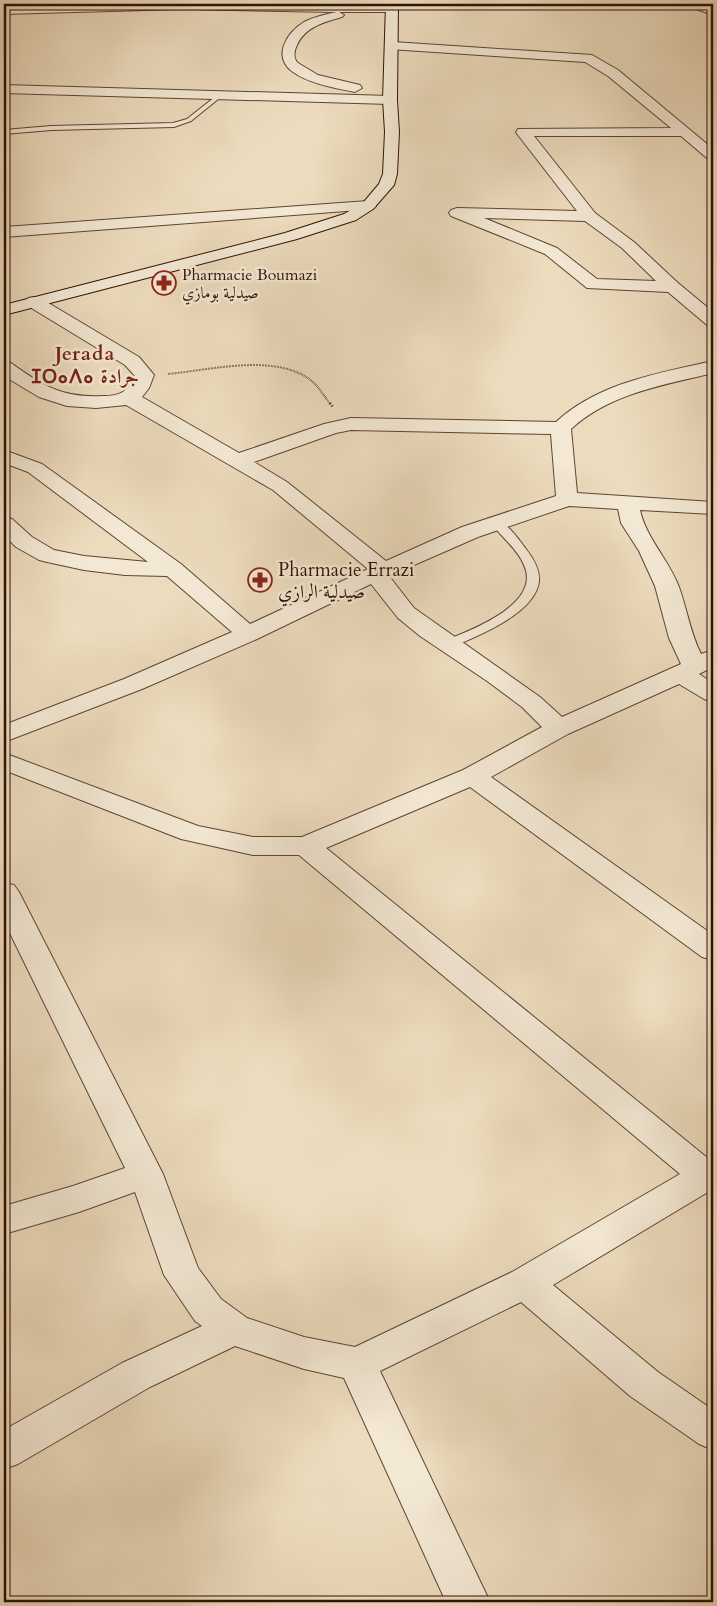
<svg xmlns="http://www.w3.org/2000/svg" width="717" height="1606" font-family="Cardo,Amiri,'Noto Sans Tifinagh',serif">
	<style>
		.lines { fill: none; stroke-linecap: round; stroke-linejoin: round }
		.service-casing { stroke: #5e4432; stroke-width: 2 }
		.minor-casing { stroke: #5e4432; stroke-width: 2 }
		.secondary-casing { stroke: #2f1104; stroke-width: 2 }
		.path-far1 { stroke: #2f1104; stroke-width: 2; stroke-dasharray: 0.5 1; stroke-linecap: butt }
		.path { stroke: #2f1104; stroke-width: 2.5; stroke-dasharray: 1 2; stroke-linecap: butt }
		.service { fill: #f3e8d4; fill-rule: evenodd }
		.minor { fill: #f3e8d4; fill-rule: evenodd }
		.secondary { fill: #f3e8d4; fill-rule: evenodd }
		.labels { text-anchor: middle; stroke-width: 5; stroke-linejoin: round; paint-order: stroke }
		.far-poi-label { font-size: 16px; fill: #2f1104; stroke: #f3e8d4; text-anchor: start }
		.poi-label { font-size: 19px; fill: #2f1104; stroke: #f3e8d4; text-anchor: start }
		.far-district-label { font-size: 20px; font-weight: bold; letter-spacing: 1px; fill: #7a1f14; stroke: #f3e8d4 }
	</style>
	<rect width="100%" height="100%" fill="#ecdbbd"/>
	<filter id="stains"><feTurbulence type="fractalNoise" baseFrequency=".004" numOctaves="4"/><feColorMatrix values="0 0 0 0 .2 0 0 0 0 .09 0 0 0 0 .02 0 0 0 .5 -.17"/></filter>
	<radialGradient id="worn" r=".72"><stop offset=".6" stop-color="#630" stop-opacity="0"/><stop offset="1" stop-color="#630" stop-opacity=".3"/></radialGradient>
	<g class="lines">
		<g class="service-casing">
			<g id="service">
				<polygon points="220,93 222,94 222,96 191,121 174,127 51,130 4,134 4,130 51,126 173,123 187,119"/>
				<path d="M 496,520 C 507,522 519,540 526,549 C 533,558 540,569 539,581 C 536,613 478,636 452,647 L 444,647 L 442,644 L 444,641 C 471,630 542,604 524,565 C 517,548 501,537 491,523 Z"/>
			</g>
		</g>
		<g class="minor-casing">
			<g id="minor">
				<path d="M 139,4 L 392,6 L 398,9 L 392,12 L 339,12 L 344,15 L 342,17 C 324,22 305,27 297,45 C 294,51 293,58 298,63 L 318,75 L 360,85 L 362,88 L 355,92 C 335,88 310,84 293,72 C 272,57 286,33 304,22 C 314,17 326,14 337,12 L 182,9 L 4,14 L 4,8 Z"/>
				<polygon points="686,4 702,4 713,8 713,15 688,6"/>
				<path d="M 393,42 L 592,55 L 618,70 L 713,149 L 713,160 L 708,159 L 681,136 L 534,136 L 595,213 L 634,242 L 678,283 L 713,312 L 713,326 L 707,325 L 668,292 L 587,288 L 545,254 L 451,216 L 449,213 L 451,210 L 457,208 L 577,211 L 518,135 L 516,132 L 518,129 L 671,128 L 608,76 L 585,62 L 389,49 L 387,46 ZM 484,218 L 585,221 L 622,248 L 656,281 L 597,279 L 557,248 Z"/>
				<polygon points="4,85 390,96 397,100 390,104 4,93"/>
				<polygon points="368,201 373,203 376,206 373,209 4,237 4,227"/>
				<path d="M 34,297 L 40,298 L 139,357 L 154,375 L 149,388 L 142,397 L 239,453 L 324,424 L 351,418 L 556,422 C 598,383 659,373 713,361 L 713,373 C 664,385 610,393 571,429 L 577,493 L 713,502 L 713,514 L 640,510 C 646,538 669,560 679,587 C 687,609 690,632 701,654 L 713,650 L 713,667 L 699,674 L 713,683 L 713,702 L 704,699 L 679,684 L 568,734 L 491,777 L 713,935 L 713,960 L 702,957 L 470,787 L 326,848 L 710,1160 L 713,1159 L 713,1189 L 553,1285 L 658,1372 L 713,1410 L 713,1450 L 699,1444 L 630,1396 L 521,1302 L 380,1371 L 490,1602 L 446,1602 L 344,1378 L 304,1369 L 235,1346 L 150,1387 L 18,1464 L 4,1469 L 4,1430 L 122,1363 L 202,1326 L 195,1321 L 164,1275 L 135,1192 L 79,1212 L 4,1234 L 4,1206 L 73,1186 L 125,1168 L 4,921 L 4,883 L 14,885 L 19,892 L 163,1174 L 198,1268 L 221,1299 L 247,1318 L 304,1337 L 355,1347 L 512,1272 L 680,1174 L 299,855 L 253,855 L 181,839 L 4,770 L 4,753 L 198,826 L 253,837 L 302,837 L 463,770 L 542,727 L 522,707 L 487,681 L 420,636 L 398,618 L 371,584 L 257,639 L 142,689 L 4,742 L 4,725 L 124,679 L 232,632 L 167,576 L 125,575 L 84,570 L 47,562 L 39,560 L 16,547 L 4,535 L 4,517 L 12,519 L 32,537 L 54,550 L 84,556 L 148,562 L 28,472 L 4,463 L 4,450 L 42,464 L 181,564 L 250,624 L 368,569 L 273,490 L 126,405 L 96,408 L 67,406 L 39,397 L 4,376 L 4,361 L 11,363 C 43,386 62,398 103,396 C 119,396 129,392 135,376 L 125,365 L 28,306 L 25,302 L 28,298 ZM 351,430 L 551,434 L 556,496 L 462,527 L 386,561 L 287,482 L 254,462 L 336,433 ZM 569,506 L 618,509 L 621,523 L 639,551 L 655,586 L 669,638 L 681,664 L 562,717 L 540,697 L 414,608 L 389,576 L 478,537 Z"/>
			</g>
		</g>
		<g class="secondary-casing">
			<polygon id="secondary" points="386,4 398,4 397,100 399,132 397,174 394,185 373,209 356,220 297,239 4,315 4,305 285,233 344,214 363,203 379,184 383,174 385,132 383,100"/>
		</g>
		<path class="path-far1" d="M 168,374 C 210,370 271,354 308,378 C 318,385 324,396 331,405"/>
		<polyline class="path" points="330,403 333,407"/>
		<use href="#service" class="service"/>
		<use href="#minor" class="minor"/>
		<use href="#secondary" class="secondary"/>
	</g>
	<defs>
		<g id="pharmacy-ring" transform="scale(1.25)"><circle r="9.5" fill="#f3e8d4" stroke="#8f2418" stroke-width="1.5"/><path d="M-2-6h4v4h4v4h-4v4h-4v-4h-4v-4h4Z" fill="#8f2418"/></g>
	</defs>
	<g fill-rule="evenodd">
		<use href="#pharmacy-ring" x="164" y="283"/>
		<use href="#pharmacy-ring" x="260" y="580"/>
	</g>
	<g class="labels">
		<g class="far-poi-label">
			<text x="182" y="280">Pharmacie Boumazi<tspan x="182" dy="18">صيدلية بومازي</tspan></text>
		</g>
		<g class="poi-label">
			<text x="278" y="576">Pharmacie Errazi<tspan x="278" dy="22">صيدلية الرازي</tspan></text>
		</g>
		<g class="far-district-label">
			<text x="85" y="360">Jerada<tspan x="85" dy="23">ⵊⵔⴰⴷⴰ جرادة</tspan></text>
		</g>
	</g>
	<rect width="717" height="1606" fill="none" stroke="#ecdbbd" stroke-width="20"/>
	<rect x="5" y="5" width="707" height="1596" fill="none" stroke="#2f1104" stroke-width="2.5"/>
	<rect x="10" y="10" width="697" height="1586" fill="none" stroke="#2f1104"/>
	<rect width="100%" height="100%" filter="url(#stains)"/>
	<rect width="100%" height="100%" fill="url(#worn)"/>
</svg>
